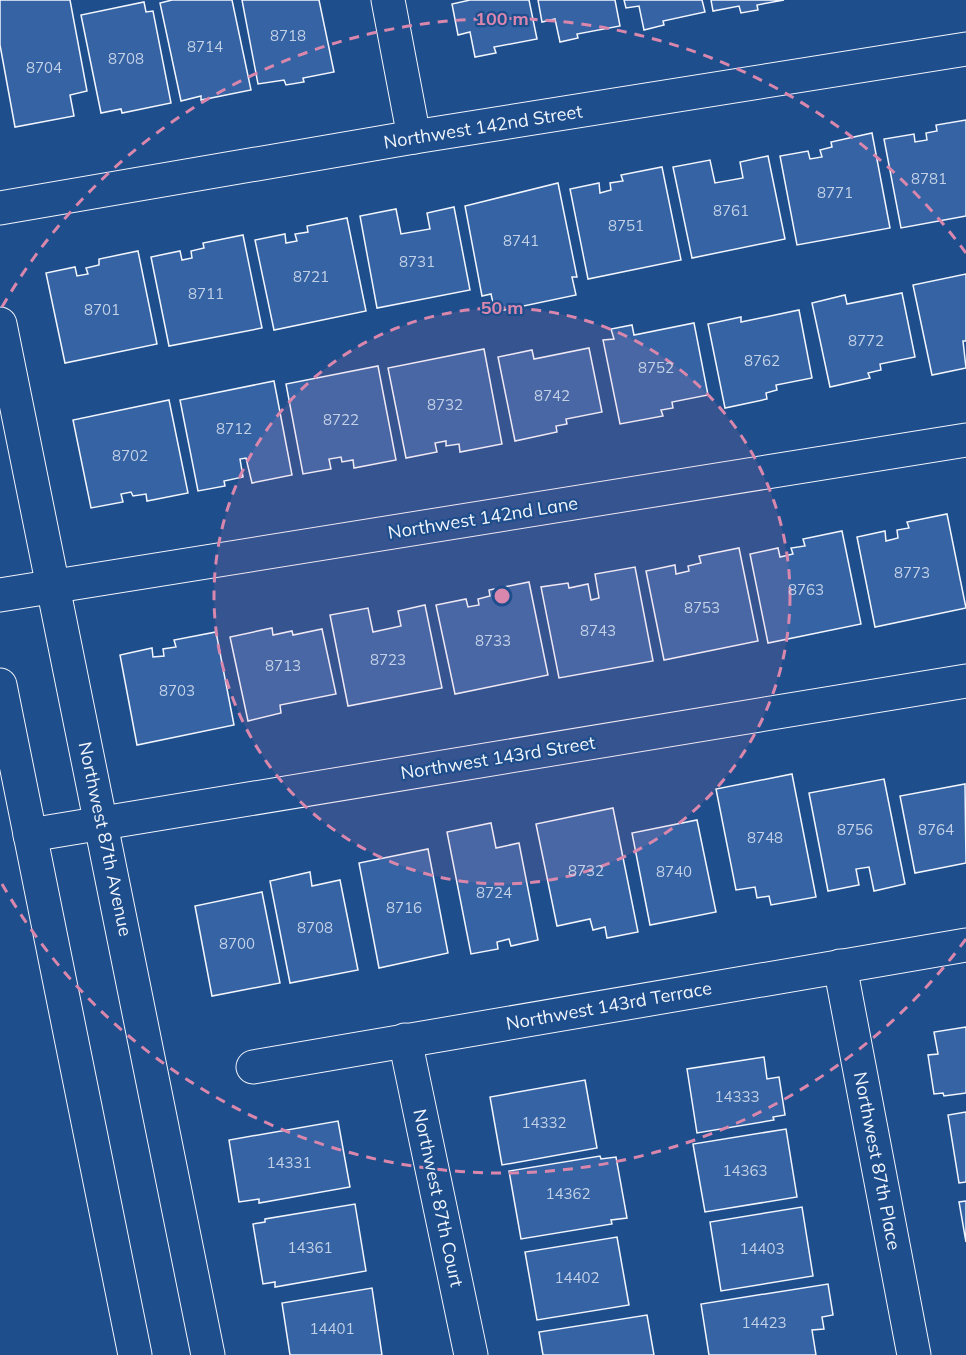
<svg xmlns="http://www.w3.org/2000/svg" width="966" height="1355" font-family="Mulish,sans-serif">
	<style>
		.building { fill: #3563a3; stroke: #f2f6ff; stroke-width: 1.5 }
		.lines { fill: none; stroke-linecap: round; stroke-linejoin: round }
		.minor-casing { stroke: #f2f6ff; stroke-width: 35 }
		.major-casing { stroke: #f2f6ff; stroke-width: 35 }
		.minor { stroke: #1f4e8c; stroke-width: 33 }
		.major { stroke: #1f4e8c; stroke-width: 33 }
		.ring { fill: none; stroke: #da87ad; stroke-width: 3; stroke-dasharray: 10 8 }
		.labels { text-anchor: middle; stroke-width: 4.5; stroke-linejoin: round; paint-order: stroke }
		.number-label { font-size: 15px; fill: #c3d1e8 }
		.street-label { font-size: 18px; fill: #f2f6ff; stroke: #1f4e8c }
		.centre { fill: #da87ad; stroke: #1f4e8c; stroke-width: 3 }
		.ring-label { font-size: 18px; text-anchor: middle; font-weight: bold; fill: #da87ad; stroke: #1f4e8c; stroke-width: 4.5; stroke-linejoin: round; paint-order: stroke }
	</style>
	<rect width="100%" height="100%" fill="#1f4e8c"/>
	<g class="building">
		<polygon points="0,0 70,0 87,91 70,95 74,116 15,127 0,45"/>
		<polygon points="172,0 232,0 251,90 201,100 201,96 181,101 160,3"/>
		<polygon points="242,0 319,0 334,72 303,78 304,82 286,85 284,80 258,84"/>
		<polygon points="470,0 529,0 537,39 494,47 496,53 475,57 470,32 458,35 452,4"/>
		<polygon points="538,0 615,0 620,26 577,34 578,38 560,42 555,19 542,22"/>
		<polygon points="624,0 702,0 705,12 663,21 664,25 644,30 639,6 626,8"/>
		<polygon points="711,0 784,0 757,5 758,10 741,13 739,6 713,11"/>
		<polygon points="144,2 146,12 153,11 171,103 122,113 121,109 101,113 81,15"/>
		<polygon points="966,120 966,216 901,228 884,139 914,134 915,142 927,140 926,133 937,131 936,125"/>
		<polygon points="872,133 890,228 797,245 780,156 808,151 810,159 822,157 820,150 832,147 831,142"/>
		<polygon points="768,156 785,239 692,258 673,167 710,160 715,183 743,178 740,162"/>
		<polygon points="662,167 681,260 588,279 570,189 599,183 600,193 611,190 610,183 623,181 621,175"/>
		<polygon points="558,183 577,277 572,277 576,295 495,312 491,294 482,296 465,206"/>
		<polygon points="454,207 470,290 377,308 360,216 396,209 401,234 430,229 427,213"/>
		<polygon points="347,218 366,311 274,330 255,240 285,234 286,243 297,241 295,234 308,232 307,226"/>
		<polygon points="243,235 262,328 169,346 151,257 180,251 182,260 192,258 191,251 204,248 203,243"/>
		<polygon points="138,251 157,344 65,363 46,273 75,267 77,276 88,274 86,268 99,265 99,259"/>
		<polygon points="966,274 966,341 963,341 966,368 932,375 913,285"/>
		<polygon points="902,293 915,357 880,364 881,370 868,373 870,378 830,387 812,303 845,295 847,304"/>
		<polygon points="799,310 812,378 776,385 777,390 766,393 767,399 725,408 708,324 741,317 741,322"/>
		<polygon points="694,323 708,395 672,402 673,408 661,410 663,416 620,424 603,340 614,339 611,329 632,325 634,335"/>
		<polygon points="589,348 602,412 566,419 567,424 556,426 557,432 515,441 498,357 532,350 534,359"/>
		<polygon points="484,349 502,444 460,452 459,444 446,446 446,441 435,443 437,452 406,458 388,368"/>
		<polygon points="378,366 396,460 354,468 353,460 342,462 341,457 329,459 331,469 303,474 286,384"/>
		<polygon points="274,381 292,475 252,483 246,458 240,459 243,477 224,481 225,486 198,491 180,400"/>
		<polygon points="169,400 188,493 147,501 146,494 133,496 131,492 121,494 123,502 91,508 73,420"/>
		<polygon points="947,514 966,608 875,627 857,537 885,531 886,541 898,538 897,530 909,528 907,522"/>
		<polygon points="842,531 861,624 768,643 750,554 778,548 780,557 793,554 791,548 805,546 803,539"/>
		<polygon points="739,548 758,641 664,660 646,571 675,565 676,574 689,571 688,566 701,563 699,556"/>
		<polygon points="635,567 653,661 559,678 541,587 568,583 569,588 588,584 591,600 599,598 595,574"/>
		<polygon points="529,582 548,675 455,694 436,605 466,599 468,607 479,605 478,599 490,596 489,590"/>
		<polygon points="425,605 442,688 348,706 330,615 368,608 373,632 401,626 398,611"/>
		<polygon points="272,628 273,635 292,631 293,635 322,629 336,694 280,705 281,713 248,721 230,637"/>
		<polygon points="216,632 234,725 137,745 120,655 152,648 153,657 164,656 163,649 176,647 174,640"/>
		<polygon points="792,774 816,897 771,905 769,896 757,898 755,887 736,890 716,789"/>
		<polygon points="884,779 905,884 874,891 869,867 856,869 859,885 828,891 809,793"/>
		<polygon points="965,784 966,863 915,873 900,796"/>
		<polygon points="613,808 638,932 607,938 605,927 593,930 590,919 557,926 536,824"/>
		<polygon points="697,820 716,912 650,925 632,833"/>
		<polygon points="491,823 496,848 519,843 538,940 511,946 509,939 497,942 498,949 471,954 447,832"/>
		<polygon points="428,849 448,953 379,968 359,863"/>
		<polygon points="310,872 312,886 340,880 358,970 290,983 270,881"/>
		<polygon points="262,892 280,983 212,996 195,906"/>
		<polygon points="966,1027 966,1093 944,1096 943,1093 934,1094 928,1055 938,1054 934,1032"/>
		<polygon points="764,1057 767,1079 779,1077 785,1115 773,1117 774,1120 697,1133 687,1069"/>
		<polygon points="585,1080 597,1148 502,1165 490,1097"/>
		<polygon points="966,1112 966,1182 959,1183 948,1115"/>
		<polygon points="338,1121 350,1187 259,1203 259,1199 239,1202 229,1140"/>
		<polygon points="786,1129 797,1197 705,1212 693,1144"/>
		<polygon points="600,1156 601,1159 616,1157 627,1218 611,1220 612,1224 521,1239 509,1171"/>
		<polygon points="966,1201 966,1242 959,1202"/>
		<polygon points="355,1204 366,1271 275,1287 275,1282 263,1284 253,1224 265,1222 265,1219"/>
		<polygon points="802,1207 813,1276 721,1291 710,1222"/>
		<polygon points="617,1237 629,1305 537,1320 525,1252"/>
		<polygon points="828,1284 833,1315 822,1317 824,1329 812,1330 816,1355 709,1355 701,1304"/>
		<polygon points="372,1288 382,1355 290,1355 282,1303"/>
		<polygon points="647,1315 654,1355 543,1355 539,1332"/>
	</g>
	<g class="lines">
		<g class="minor-casing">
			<g id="minor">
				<polyline points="388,0 414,137"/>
				<polyline points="0,208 414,137 966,49"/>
				<polyline points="0,595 966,440"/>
				<polyline points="30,835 966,681"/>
				<polyline points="840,966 914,1355"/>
				<polyline points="405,1040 471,1355"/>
				<polyline points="253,1067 966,945"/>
			</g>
		</g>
		<g class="major-casing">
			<g id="major">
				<polyline points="0,324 208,1355"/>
				<polyline points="0,685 135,1355"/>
			</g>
		</g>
		<use href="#minor" class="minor"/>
		<use href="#major" class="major"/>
	</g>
	<circle cx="502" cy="596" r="288" fill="#da87ad" fill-opacity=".12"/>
	<g class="ring">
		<circle cx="502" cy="596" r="288"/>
		<path d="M966 939A577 577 0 0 1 2 884M2 307A577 577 0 0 1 966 253"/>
	</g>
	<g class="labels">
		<g class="number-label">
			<text x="288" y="41">8718</text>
			<text x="205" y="52">8714</text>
			<text x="126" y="64">8708</text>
			<text x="44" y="73">8704</text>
			<text x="929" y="184">8781</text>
			<text x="835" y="198">8771</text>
			<text x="731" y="216">8761</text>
			<text x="626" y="231">8751</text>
			<text x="521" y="246">8741</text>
			<text x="417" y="267">8731</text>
			<text x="311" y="282">8721</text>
			<text x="206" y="299">8711</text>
			<text x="102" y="315">8701</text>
			<text x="866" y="346">8772</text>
			<text x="762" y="366">8762</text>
			<text x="656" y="373">8752</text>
			<text x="552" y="401">8742</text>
			<text x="445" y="410">8732</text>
			<text x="341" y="425">8722</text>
			<text x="234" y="434">8712</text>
			<text x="130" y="461">8702</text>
			<text x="912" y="578">8773</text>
			<text x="806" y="595">8763</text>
			<text x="702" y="613">8753</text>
			<text x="598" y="636">8743</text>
			<text x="493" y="646">8733</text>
			<text x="388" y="665">8723</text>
			<text x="283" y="671">8713</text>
			<text x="177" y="696">8703</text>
			<text x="855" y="835">8756</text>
			<text x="936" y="835">8764</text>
			<text x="765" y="843">8748</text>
			<text x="586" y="876">8732</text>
			<text x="674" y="877">8740</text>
			<text x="494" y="898">8724</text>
			<text x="404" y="913">8716</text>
			<text x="315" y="933">8708</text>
			<text x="237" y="949">8700</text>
			<text x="737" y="1102">14333</text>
			<text x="544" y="1128">14332</text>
			<text x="289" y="1168">14331</text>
			<text x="745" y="1176">14363</text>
			<text x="568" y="1199">14362</text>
			<text x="310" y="1253">14361</text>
			<text x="762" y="1254">14403</text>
			<text x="577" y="1283">14402</text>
			<text x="764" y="1328">14423</text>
			<text x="332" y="1334">14401</text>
		</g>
		<g class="street-label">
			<text transform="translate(483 127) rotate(-9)" y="6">Northwest 142nd Street</text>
			<text transform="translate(483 518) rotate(-9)" y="6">Northwest 142nd Lane</text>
			<text transform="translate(498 758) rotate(-9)" y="6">Northwest 143rd Street</text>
			<text transform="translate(105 839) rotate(78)" y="6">Northwest 87th Avenue</text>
			<text transform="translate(609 1006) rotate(-10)" y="6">Northwest 143rd Terrace</text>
			<text transform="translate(877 1161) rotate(79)" y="6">Northwest 87th Place</text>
			<text transform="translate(438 1198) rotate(78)" y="6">Northwest 87th Court</text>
		</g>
	</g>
	<circle cx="502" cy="596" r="9" class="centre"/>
	<g class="ring-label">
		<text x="502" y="25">100 m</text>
		<text x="502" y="314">50 m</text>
	</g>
</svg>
